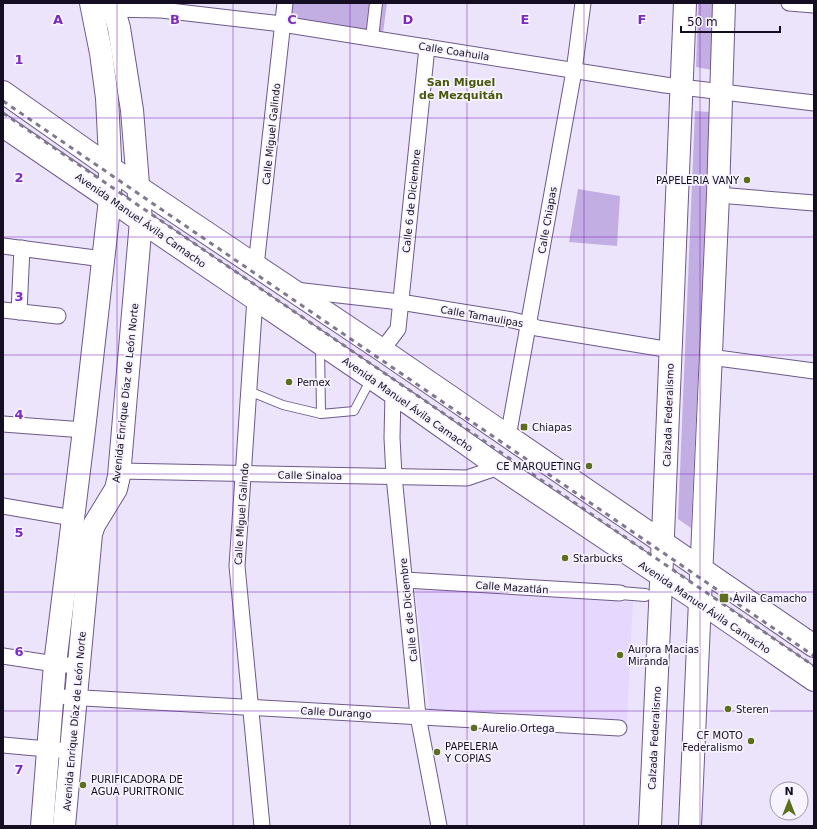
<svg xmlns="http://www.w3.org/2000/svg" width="817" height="829" font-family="'DejaVu Sans',sans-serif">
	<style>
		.built { fill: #e5d7fd }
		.green { fill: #c3aee4 }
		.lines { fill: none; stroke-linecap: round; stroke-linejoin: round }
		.service-casing { stroke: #6e598b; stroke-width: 10 }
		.pedestrian-casing { stroke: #6e598b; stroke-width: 14 }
		.minor-casing { stroke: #6e598b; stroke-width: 17 }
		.secondary-casing { stroke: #6e598b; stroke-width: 24 }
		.primary-casing { stroke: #6e598b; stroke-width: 24 }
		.service { stroke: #fff; stroke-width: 8 }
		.pedestrian { stroke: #fff; stroke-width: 12 }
		.minor { stroke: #fff; stroke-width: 15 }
		.secondary { stroke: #fff; stroke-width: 22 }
		.primary { stroke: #fff; stroke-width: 22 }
		.rail { stroke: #81798f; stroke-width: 3; stroke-dasharray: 5 5; stroke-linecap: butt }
		.grid { fill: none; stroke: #7b2cbf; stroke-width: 1; stroke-opacity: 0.55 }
		.poi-dot { fill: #5b6f1e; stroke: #f7f3ff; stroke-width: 1.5 }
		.labels { text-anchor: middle; stroke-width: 3.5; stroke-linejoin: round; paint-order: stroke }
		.street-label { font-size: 10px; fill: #150d21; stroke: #f7f3ff }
		.poi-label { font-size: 10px; fill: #150d21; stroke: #f7f3ff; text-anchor: start }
		.neighbourhood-label { font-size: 11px; font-weight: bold; fill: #48590b; stroke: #f7f3ff }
		.grid-label { font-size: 13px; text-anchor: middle; font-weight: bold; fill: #7b2cbf; stroke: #f7f3ff; stroke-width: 3.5; stroke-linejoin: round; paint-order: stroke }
	</style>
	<rect width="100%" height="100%" fill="#ece4fb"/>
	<polygon class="built" points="415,588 633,602 627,722 430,713"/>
	<g class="green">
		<polygon points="290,3 387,3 383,33 288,19"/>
		<polygon points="698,3 715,3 712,70 696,67"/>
		<polygon points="695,111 710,112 691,528 678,519"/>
		<polygon points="578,189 620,196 617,246 569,242"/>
	</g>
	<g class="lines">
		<g class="service-casing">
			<g id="service">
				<polyline points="320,346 321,414"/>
				<polyline points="249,391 283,405 321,414 354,411 371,379"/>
			</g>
		</g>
		<g class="pedestrian-casing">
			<g id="pedestrian">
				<polyline points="372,38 376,3"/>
				<polyline points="620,593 645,595"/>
			</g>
		</g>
		<g class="minor-casing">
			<g id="minor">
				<polyline points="789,3 814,5"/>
				<polyline points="106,9 161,10 282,24 665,85 814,103"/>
				<polyline points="718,195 814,203"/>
				<polyline points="3,246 103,259"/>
				<polyline points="256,266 285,3"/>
				<polyline points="295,290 400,302 512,320 529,324 537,328 671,350"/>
				<polyline points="255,298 237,566 262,826"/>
				<polyline points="3,310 58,316"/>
				<polyline points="19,312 22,248"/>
				<polyline points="382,350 398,329 427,47"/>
				<polyline points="710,357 814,371"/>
				<polyline points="393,393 392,438 394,476 418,716 439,826"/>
				<polyline points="3,424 84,430"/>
				<polyline points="508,437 574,71 583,3"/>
				<polyline points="120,471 467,478 499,467"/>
				<polyline points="3,506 73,518"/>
				<polyline points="405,580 620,593"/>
				<polyline points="3,656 55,664 78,666"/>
				<polyline points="66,697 619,728"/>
				<polyline points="3,745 58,750"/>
			</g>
		</g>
		<g class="secondary-casing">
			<g id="secondary">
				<polyline points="42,826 55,664 84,430 110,199 110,158 107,98 101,53 91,3"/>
				<polyline points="64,826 91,534 94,525 116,489 119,476 141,221 132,110 119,28 112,3"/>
			</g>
		</g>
		<g class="primary-casing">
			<g id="primary">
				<polyline points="3,92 138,187 382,350 814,646"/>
				<polyline points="3,126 110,199 141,221 417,409 499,467 711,609 814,680"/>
				<polyline points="650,826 661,583 685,3"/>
				<polyline points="690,826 718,195 724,3"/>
			</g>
		</g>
		<use href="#service" class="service"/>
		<use href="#pedestrian" class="pedestrian"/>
		<use href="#minor" class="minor"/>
		<use href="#secondary" class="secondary"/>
		<use href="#primary" class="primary"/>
		<g class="rail">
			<polyline points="3,101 814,656"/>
			<polyline points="3,113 814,666"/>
		</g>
	</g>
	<path class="grid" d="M 117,3 L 117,826M 233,3 L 233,826M 350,3 L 350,826M 467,3 L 467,826M 584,3 L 584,826M 700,3 L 700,826M 3,118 L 814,118M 3,237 L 814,237M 3,355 L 814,355M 3,474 L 814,474M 3,592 L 814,592M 3,711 L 814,711"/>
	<g class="poi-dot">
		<circle cx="747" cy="180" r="4"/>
		<circle cx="289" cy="382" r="4"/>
		<rect x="520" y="423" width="8" height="8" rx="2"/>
		<circle cx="589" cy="466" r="4"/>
		<circle cx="565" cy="558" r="4"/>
		<rect x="719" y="593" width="10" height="10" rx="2"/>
		<circle cx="620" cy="655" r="4"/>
		<circle cx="728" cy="709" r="4"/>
		<circle cx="474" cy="728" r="4"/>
		<circle cx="751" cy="741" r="4"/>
		<circle cx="437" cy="752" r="4"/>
		<circle cx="83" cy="785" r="4"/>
	</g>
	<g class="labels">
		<g class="street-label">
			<text transform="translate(454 51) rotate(9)" y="4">Calle Coahuila</text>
			<text transform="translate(271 134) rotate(-84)" y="4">Calle Miguel Galindo</text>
			<text transform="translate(411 201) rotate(-84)" y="4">Calle 6 de Diciembre</text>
			<text transform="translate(141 220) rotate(35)" y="4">Avenida Manuel Ávila Camacho</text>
			<text transform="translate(547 220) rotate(-80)" y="4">Calle Chiapas</text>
			<text transform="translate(482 316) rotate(10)" y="4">Calle Tamaulipas</text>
			<text transform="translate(125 393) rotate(-84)" y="4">Avenida Enrique Díaz de León Norte</text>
			<text transform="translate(408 404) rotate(35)" y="4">Avenida Manuel Ávila Camacho</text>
			<text transform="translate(668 415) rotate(-88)" y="4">Calzada Federalismo</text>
			<text transform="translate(310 475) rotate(1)" y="4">Calle Sinaloa</text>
			<text transform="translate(241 514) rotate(-86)" y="4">Calle Miguel Galindo</text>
			<text transform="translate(512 587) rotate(4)" y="4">Calle Mazatlán</text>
			<text transform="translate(705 607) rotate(34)" y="4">Avenida Manuel Ávila Camacho</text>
			<text transform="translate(408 610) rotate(-96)" y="4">Calle 6 de Diciembre</text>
			<text transform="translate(336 712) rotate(3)" y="4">Calle Durango</text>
			<text transform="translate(74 721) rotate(-85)" y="4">Avenida Enrique Díaz de León Norte</text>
			<text transform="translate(654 738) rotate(-87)" y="4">Calzada Federalismo</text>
		</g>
		<g class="poi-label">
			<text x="739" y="184" text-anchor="end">PAPELERIA VANY</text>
			<text x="297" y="386">Pemex</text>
			<text x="532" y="431">Chiapas</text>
			<text x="581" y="470" text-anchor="end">CE MARQUETING</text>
			<text x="573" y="562">Starbucks</text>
			<text x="733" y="602">Ávila Camacho</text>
			<text x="628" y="653">Aurora Macias<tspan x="628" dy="12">Miranda</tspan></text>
			<text x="736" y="713">Steren</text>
			<text x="482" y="732">Aurelio Ortega</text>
			<text x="743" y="739" text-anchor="end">CF MOTO<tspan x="743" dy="12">Federalismo</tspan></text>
			<text x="445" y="750">PAPELERIA<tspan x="445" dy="12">Y COPIAS</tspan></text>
			<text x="91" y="783">PURIFICADORA DE<tspan x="91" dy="12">AGUA PURITRONIC</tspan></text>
		</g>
		<g class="neighbourhood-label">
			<text x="461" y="86">San Miguel<tspan x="461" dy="13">de Mezquitán</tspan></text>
		</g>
	</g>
	<g class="grid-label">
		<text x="58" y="24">A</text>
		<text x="175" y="24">B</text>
		<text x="292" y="24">C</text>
		<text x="408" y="24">D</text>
		<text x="525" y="24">E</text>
		<text x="642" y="24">F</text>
		<text x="19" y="64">1</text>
		<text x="19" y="182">2</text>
		<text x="19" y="301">3</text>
		<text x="19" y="419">4</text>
		<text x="19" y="537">5</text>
		<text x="19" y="656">6</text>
		<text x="19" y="774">7</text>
	</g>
	<rect width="817" height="829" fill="none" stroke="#150d21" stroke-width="8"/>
	<g transform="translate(789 801)"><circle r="19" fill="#f7f3ff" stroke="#9d97a6"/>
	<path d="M0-3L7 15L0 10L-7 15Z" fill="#5b6f1e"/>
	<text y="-6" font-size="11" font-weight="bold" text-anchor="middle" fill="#150d21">N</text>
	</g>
	<path d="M681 26v6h99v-6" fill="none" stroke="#150d21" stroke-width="2"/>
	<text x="687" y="26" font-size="12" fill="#150d21" stroke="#f7f3ff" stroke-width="3" paint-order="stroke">50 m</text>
</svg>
